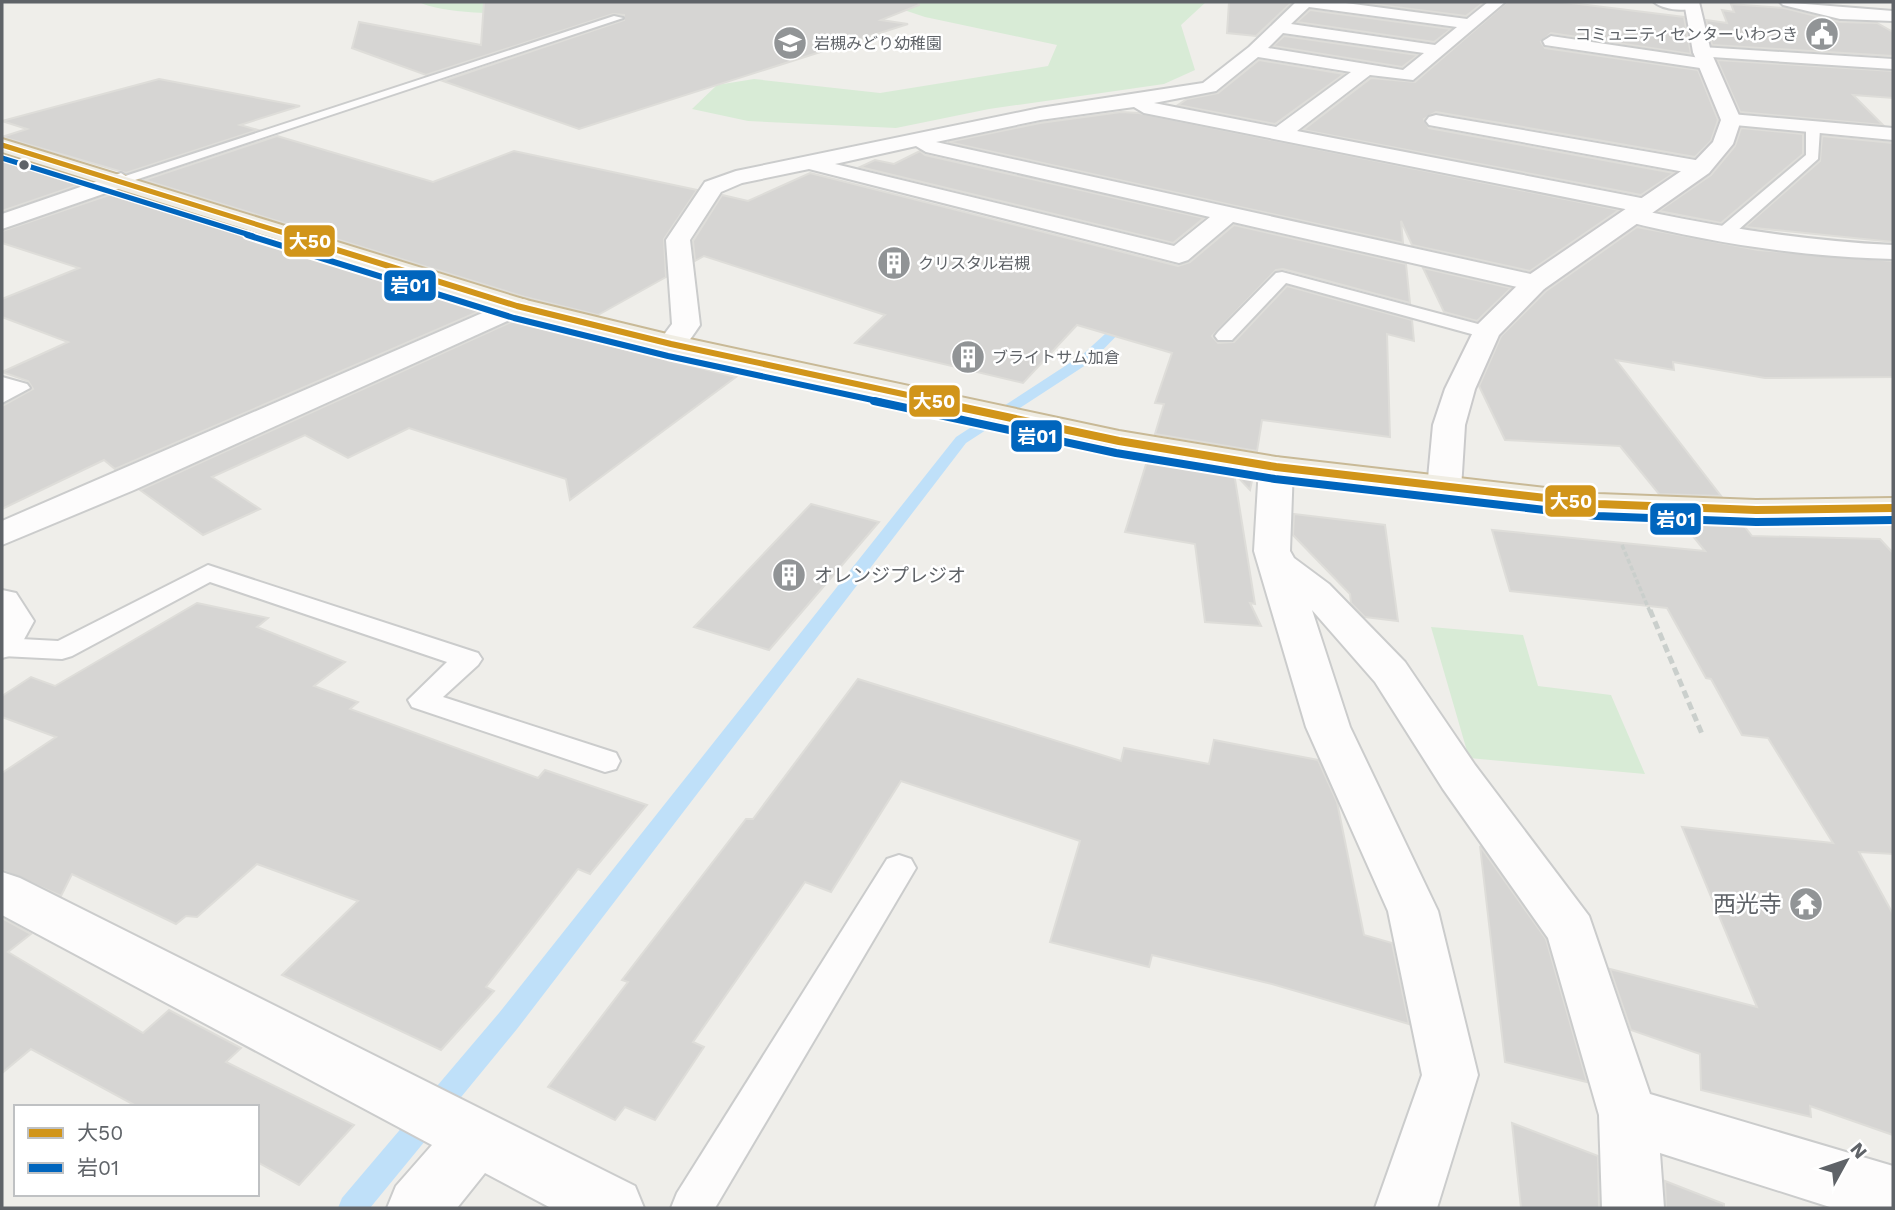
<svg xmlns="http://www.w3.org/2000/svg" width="1895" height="1210" font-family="'Work Sans','Noto Sans JP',sans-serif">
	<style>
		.green { fill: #d8ebd6 }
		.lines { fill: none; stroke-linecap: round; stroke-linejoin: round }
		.stream { fill: #bfe0f9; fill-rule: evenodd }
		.building { fill: #d6d5d3; stroke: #deddd9; stroke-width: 2 }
		.lane-casing { stroke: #cbcccc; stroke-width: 4 }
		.street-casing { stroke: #cbcccc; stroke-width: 4 }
		.secondary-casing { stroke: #cacacb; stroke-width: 4 }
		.highway-casing { stroke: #c8b996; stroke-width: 4 }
		.path-far1 { stroke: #cacfcc; stroke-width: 3.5; stroke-dasharray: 5 2.5; stroke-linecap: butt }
		.path { stroke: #cacfcc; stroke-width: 5; stroke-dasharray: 8 4.5; stroke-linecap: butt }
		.lane { fill: #fdfcfc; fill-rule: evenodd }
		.street { fill: #fdfcfc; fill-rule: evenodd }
		.secondary { fill: #fdfcfc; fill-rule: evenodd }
		.highway { fill: #f0ede3; fill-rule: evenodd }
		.bus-1-far2-casing { stroke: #fff; stroke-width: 8 }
		.bus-1-far1-casing { stroke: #fff; stroke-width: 10 }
		.bus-1-casing { stroke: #fff; stroke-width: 12 }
		.bus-2-far2-casing { stroke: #fff; stroke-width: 8 }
		.bus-2-far1-casing { stroke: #fff; stroke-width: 10 }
		.bus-2-casing { stroke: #fff; stroke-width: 12 }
		.bus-1-far2 { stroke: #d1951a; stroke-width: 5 }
		.bus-1-far1 { stroke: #d1951a; stroke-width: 6 }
		.bus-1 { stroke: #d1951a; stroke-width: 8 }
		.bus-2-far2 { stroke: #0065bd; stroke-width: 5 }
		.bus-2-far1 { stroke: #0065bd; stroke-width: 6 }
		.bus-2 { stroke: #0065bd; stroke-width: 8 }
		.bus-dot { fill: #5f6368; stroke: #fff; stroke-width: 2.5 }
		.labels { text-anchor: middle; stroke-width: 5; stroke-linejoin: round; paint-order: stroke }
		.far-poi-label { font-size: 16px; fill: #5f6368; stroke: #fff; text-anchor: start }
		.poi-label { font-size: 19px; fill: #5f6368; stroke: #fff; text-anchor: start }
		.near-poi-label { font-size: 23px; fill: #5f6368; stroke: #fff; text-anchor: end }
		.line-badge { stroke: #fff; stroke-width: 2.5 }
		.badge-label { font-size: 19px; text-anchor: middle; font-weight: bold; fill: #fff }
	</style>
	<rect width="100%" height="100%" fill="#efeeea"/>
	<g class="green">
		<path d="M 419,2 L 569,2 C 546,18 445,16 419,2 Z"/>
		<polygon points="880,2 1206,2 1181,25 1195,70 1164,84 989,109 896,128 748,121 692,109 717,85 754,79 880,93 1048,66 1057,45 925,17"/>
		<polygon points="1431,627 1523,635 1538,686 1611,695 1645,774 1469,758"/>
	</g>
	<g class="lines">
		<polygon class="stream" points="1127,314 1133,318 1131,321 1092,361 966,443 517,1029 370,1208 338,1208 342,1198 499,1013 956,437 1082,355"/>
	</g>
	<g class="building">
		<polygon points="484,2 918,2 919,5 881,20 908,24 579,129 443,81 624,20 624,15 613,14 426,75 352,48 359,22 481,45"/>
		<polygon points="1229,2 1292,2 1256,36 1227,33"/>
		<polygon points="1356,2 1484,2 1466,16"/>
		<polygon points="1507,2 1563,2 1684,17 1691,54 1551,33 1541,42 1545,48 1698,70 1718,120 1711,141 1695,157 1436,112 1424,119 1429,128 1674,173 1641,195 1303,130 1371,78 1415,82"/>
		<polygon points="1731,4 1784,8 1840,22 1877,23 1893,32 1893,56 1712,45 1706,20 1727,23 1722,10 1734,12"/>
		<polygon points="1310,10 1451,29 1434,42 1297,22"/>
		<polygon points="1284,36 1418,55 1402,67 1273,46"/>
		<polygon points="1259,60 1344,74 1275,124 1178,105 1187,99 1218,93"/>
		<polygon points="1717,60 1893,71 1893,98 1853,95 1883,125 1740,112"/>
		<polygon points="159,79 300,106 240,125 258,130 126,173 2,137 27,129 2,121"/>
		<polygon points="1121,112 1139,113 1619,210 1530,271 1412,245 1401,221 1403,243 948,142 1040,123"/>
		<polygon points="1741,128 1803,134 1803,154 1721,223 1659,211 1711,175 1735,146"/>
		<polygon points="277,136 433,182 514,151 697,190 664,239 666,277 598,315 525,297 144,180"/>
		<polygon points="1822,136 1893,143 1893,242 1745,227 1820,161"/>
		<polygon points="920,151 925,155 1204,218 1173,243 860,167 875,160 894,164"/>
		<polygon points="2,155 87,182 2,211"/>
		<polygon points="810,173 1178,266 1190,262 1234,225 1406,264 1410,303 1283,269 1276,270 1212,336 1218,343 1234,342 1287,286 1412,320 1414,341 1387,334 1390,437 1262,420 1257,451 1155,434 1164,404 1155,403 1172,353 1077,325 1023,383 855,343 885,315 704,256 695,261 693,241 722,195 748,201"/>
		<polygon points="118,192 487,308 115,469 104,460 2,509 2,406 33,389 28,381 2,372 68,342 2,317 2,299 79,268 2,243 2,231"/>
		<polygon points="1637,227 1758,250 1893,261 1893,377 1765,378 1673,362 1674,370 1616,360 1721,496 1659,494 1620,446 1505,440 1479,386 1501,336 1546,291"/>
		<polygon points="1423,268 1511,288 1477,321 1444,312"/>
		<polygon points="520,318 570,330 563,334 736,377 570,500 566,479 409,428 348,458 305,435 212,477 260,509 203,535 140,490"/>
		<polygon points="1148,458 1253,476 1250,490 1234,473 1255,604 1250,603 1261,626 1205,622 1195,544 1125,532"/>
		<polygon points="811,504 879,522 769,650 694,627"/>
		<polygon points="1294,514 1385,525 1398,621 1365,617 1351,603 1350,594 1293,535"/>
		<polygon points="1680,520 1741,522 1752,536 1880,539 1893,553 1893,854 1859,852 1893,914 1893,1135 1810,1106 1811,1117 1701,1090 1700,1054 1631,1030 1610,969 1757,1007 1682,827 1833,843 1768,738 1742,735 1711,679 1706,678 1667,608 1510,591 1492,530 1705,551"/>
		<polygon points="197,603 268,618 257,627 345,662 314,686 358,702 350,709 538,778 545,770 647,805 590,874 578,869 486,987 494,991 441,1050 282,975 358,901 257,864 197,917 186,916 176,924 72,874 61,896 2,870 2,773 56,737 2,717 2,696 31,677 55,686"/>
		<polygon points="858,679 1121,761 1124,748 1209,764 1214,740 1318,760 1337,802 1364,935 1392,943 1409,1024 1272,984 1152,955 1149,967 1050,942 1080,841 901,781 831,892 805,882 693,1042 704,1047 655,1120 625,1107 615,1120 548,1087 628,982 622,980 746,819 753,819"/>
		<polygon points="1480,846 1546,939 1587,1082 1505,1062"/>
		<polygon points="2,918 31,934 8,952 143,1033 169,1010 241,1048 226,1062 354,1125 299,1185 257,1162 257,1107 138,1107 31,1049 2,1073"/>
		<polygon points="1512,1123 1598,1156 1599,1208 1521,1208"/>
		<polygon points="1665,1181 1724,1204 1724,1208 1666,1208"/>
	</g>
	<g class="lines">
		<g class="lane-casing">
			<g id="lane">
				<polygon points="614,16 623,18 126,183 121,185 113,180"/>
				<polygon points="1813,125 1820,129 1818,159 1728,239 1716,239 1716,231 1806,155 1806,129"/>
				<polygon points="1282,272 1493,328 1496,332 1486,338 1286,283 1232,340 1218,340 1215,336 1218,332 1276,273"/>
				<polygon points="2,377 27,384 30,388 2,403"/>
				<polygon points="208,565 478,653 482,659 478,665 443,697 616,753 620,761 616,769 605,772 412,707 408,700 447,662 210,582 72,656 62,659 2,656 2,638 58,641"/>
				<polygon points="899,855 911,859 916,868 715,1208 671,1208 677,1193 887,859"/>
			</g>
		</g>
		<g class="street-casing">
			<g id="street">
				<path d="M 1296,2 L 1338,2 L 1467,19 L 1488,2 L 1505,2 L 1413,80 L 1370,75 L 1297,131 L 1646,199 L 1654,201 L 1658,206 L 1649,212 C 1730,229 1811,241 1893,245 L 1893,259 C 1803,257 1712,243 1625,221 L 1621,216 L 1630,210 L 1144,113 L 1134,107 L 1040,120 L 936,142 L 1535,275 L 1544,277 L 1548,283 L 1544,289 L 1535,291 L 1233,222 L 1188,260 L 1179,263 L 809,169 L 742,183 L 721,192 L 690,240 L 700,325 C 689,341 682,355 661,350 L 657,344 L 672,324 L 666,240 L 705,182 L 736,171 L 1040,108 L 1203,83 L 1249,47 ZM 1309,7 L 1457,27 L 1435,45 L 1291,24 ZM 1283,33 L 1424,53 L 1403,70 L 1268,48 ZM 1258,57 L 1351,72 L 1276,127 L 1154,103 L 1216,91 ZM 916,146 L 926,152 L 1210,217 L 1174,246 L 835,164 Z"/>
				<path d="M 1654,2 L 1695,2 L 1698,5 C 1689,13 1663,10 1654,2 Z"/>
				<polygon points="1780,2 1893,11 1893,21 1840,19 1783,5"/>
				<polygon points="1551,36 1707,59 1716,64 1707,69 1545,45 1543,41"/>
				<polygon points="1702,47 1893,59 1893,69 1696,56 1693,52 1696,48"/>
				<polygon points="1731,114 1893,128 1893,140 1724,124 1721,120"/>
				<polygon points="1436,115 1701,161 1712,168 1701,175 1429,125 1426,121 1429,117"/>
				<polygon points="121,173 132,180 129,185 2,229 2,214"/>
				<polygon points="517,298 527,300 530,306 527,312 134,490 2,545 2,521"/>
				<polygon points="1276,457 1288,460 1293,467 1290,551 1294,558 1329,584 1405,662 1475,765 1589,916 1650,1094 1893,1166 1893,1208 1833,1208 1660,1153 1664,1208 1602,1208 1599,1115 1548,938 1443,789 1375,682 1312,610 1350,727 1438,911 1478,1075 1437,1208 1375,1208 1422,1075 1388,911 1306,727 1254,551 1259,467 1264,460"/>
				<polygon points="2,590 16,593 34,621 16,654 2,658"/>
				<polygon points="2,872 20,878 635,1186 644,1208 551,1208 485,1173 457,1208 387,1208 396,1186 432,1145 2,915"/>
			</g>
		</g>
		<g class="secondary-casing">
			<polygon id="secondary" points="1684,2 1699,2 1711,52 1741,120 1733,144 1709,173 1544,289 1499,335 1475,389 1465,425 1461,489 1456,496 1444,499 1432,496 1427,489 1433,425 1445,389 1476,326 1526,277 1693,163 1713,142 1721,120 1693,52"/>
		</g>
		<g class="highway-casing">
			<polygon id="highway" points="2,139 526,300 671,335 1119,431 1276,457 1598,494 1756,500 1893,498 1893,518 1756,520 1598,514 1276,477 1119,451 671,353 507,312 2,152"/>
		</g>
		<polyline class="path-far1" points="1622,545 1650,612"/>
		<polyline class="path" points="1650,610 1702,734"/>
		<use href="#lane" class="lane"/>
		<use href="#street" class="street"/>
		<use href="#secondary" class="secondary"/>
		<use href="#highway" class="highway"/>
		<g class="bus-1-far2-casing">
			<polyline id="bus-1-far2" points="2,145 294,236"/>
		</g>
		<g class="bus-1-far1-casing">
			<polyline id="bus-1-far1" points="289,235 517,306 671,344 940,402"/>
		</g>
		<g class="bus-1-casing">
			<polyline id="bus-1" points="932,401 1119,441 1276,467 1598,504 1756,510 1893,508"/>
		</g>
		<g class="bus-2-far2-casing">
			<polyline id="bus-2-far2" points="2,158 253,236"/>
		</g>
		<g class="bus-2-far1-casing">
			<polyline id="bus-2-far1" points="247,235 514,318 668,356 882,402"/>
		</g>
		<g class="bus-2-casing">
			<polyline id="bus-2" points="874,401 1116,453 1275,479 1597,516 1756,522 1893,520"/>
		</g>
		<use href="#bus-1-far2" class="bus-1-far2"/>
		<use href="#bus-1-far1" class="bus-1-far1"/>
		<use href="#bus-1" class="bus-1"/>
		<use href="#bus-2-far2" class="bus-2-far2"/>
		<use href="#bus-2-far1" class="bus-2-far1"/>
		<use href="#bus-2" class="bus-2"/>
	</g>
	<defs>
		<g id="civic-disc" transform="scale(1.75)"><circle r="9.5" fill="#919496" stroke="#fff"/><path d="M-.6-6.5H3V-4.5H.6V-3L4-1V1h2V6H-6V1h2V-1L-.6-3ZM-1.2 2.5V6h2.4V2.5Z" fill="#fff"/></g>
		<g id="school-disc" transform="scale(1.75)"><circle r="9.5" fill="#919496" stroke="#fff"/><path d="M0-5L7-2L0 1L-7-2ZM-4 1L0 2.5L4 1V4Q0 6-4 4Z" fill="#fff"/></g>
		<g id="building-disc" transform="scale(1.75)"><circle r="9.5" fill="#919496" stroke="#fff"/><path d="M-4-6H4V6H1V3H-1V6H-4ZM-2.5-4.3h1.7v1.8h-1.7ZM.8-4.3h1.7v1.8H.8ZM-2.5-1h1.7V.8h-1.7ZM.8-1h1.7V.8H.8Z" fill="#fff"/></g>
		<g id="temple-disc" transform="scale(1.75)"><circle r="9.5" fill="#919496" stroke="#fff"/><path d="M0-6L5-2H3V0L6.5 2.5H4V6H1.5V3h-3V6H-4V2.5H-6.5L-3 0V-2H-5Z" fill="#fff"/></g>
	</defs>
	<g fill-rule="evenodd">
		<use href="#civic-disc" x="1822" y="34"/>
		<use href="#school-disc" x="790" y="43"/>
		<use href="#building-disc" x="894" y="263"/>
		<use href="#building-disc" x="968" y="357"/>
		<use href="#building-disc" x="789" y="575"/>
		<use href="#temple-disc" x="1806" y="904"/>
	</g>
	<circle class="bus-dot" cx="24" cy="165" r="6"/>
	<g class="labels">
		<g class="far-poi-label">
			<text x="1798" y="40" text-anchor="end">コミュニティセンターいわつき</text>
			<text x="814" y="49">岩槻みどり幼稚園</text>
			<text x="918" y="269">クリスタル岩槻</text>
			<text x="992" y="363">ブライトサム加倉</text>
		</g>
		<g class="poi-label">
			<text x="814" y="582">オレンジプレジオ</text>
		</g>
		<g class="near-poi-label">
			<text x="1782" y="912">西光寺</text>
		</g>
	</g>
	<g class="line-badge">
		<rect x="283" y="224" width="53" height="34" rx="7" fill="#d1951a"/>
		<rect x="383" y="269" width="54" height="33" rx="7" fill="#0065bd"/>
		<rect x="908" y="384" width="53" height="34" rx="7" fill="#d1951a"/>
		<rect x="1010" y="419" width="53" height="34" rx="7" fill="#0065bd"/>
		<rect x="1544" y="484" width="53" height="34" rx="7" fill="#d1951a"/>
		<rect x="1649" y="502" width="53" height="34" rx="7" fill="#0065bd"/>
	</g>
	<g class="badge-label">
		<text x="310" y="248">大50</text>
		<text x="410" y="292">岩01</text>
		<text x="934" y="408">大50</text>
		<text x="1037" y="443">岩01</text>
		<text x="1571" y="508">大50</text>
		<text x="1676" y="526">岩01</text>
	</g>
	<rect width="1895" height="1210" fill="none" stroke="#5f6368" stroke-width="7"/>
	<rect x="14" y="1105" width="245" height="91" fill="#ffffff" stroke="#bfc1c3" stroke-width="2"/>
	<rect x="28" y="1128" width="35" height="10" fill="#d1951a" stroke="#bfc1c3" stroke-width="2"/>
	<text x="77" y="1140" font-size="21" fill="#5f6368">大50</text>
	<rect x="28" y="1163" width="35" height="10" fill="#0065bd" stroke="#bfc1c3" stroke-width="2"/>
	<text x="77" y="1175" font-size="21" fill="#5f6368">岩01</text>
	<g transform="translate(1846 1161) rotate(50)" stroke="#ffffff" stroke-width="5" paint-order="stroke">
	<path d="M0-5L12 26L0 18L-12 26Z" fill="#5f6368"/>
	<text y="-10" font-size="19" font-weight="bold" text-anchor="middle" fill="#5f6368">N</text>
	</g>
</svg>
